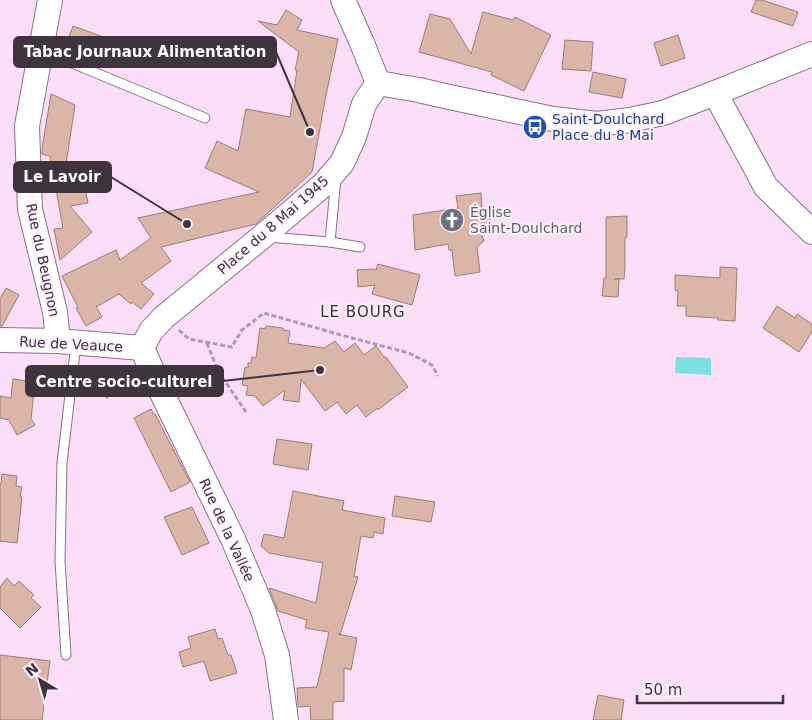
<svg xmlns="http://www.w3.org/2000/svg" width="812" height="720" font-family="'DejaVu Sans',sans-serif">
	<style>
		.water { fill: #7fdee1 }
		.building { fill: #dcb5a9; stroke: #9f7b70 }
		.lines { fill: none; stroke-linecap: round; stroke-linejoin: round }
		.lane-casing { stroke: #8b718a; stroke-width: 11 }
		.secondary-casing { stroke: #8b718a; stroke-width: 26 }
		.path { stroke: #b19aae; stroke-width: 3; stroke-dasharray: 5 2.5; stroke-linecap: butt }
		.lane { stroke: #fff; stroke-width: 9 }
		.secondary { stroke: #fff; stroke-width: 24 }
		.labels { text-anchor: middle; stroke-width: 4; stroke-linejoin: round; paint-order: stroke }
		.transit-label { font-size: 14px; fill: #164399; stroke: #fef1fd; text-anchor: start }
		.worship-label { font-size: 14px; fill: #5b616d; stroke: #fef1fd; text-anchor: start }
		.street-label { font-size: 14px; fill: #3f333e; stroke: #fef1fd }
		.neighbourhood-label { font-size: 15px; letter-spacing: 1px; fill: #3f283e; stroke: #fef1fd }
		.leader { fill: none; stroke: #3f333e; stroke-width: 2 }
		.callout-dot { fill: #3f333e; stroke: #fef1fd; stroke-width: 2 }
		.callout { fill: #3f333e; stroke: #3f333e; stroke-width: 2 }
		.callout-label { font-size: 15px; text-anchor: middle; font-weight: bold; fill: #fff }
	</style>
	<rect width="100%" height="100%" fill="#fcdef9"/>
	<polygon class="water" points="676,357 711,358 711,375 675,373"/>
	<g class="building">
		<polygon points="756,0 762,0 798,12 793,26 751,12"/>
		<polygon points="286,10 302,20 297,30 338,39 326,95 312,172 256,224 161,247 171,261 141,283 154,294 141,309 132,302 131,304 119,294 96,307 102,317 86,326 76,308 78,307 62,276 116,250 120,260 151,238 138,218 259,192 205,168 217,141 238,151 246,109 290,117 297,70 295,70 299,52 258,21 277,25"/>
		<polygon points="483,12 513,20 515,17 551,35 524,91 491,75 492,72 419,52 430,14 450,19 471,54"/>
		<polygon points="73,26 112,40 104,60 66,45"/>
		<polygon points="678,35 685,58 661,66 654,43"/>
		<polygon points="565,40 593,42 591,71 562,69"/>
		<polygon points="593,72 626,79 622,98 589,92"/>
		<polygon points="51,94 75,105 66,164 70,184 84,182 88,203 70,206 92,232 60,260 54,229 63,228 50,156 42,154 42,149"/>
		<polygon points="481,193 482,209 488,214 490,220 487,225 480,231 484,241 477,247 480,272 455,276 452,250 449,250 448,244 415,250 413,215 458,208 456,196"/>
		<polygon points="627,216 627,237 625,237 625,266 624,279 614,279 619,279 618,297 602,296 604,278 606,278 606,217"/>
		<polygon points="378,264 420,275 412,305 372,294 375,285 358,287 357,270 373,269 376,270"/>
		<polygon points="720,267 737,268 735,321 718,320 718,318 686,316 686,306 677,306 678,291 675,290 675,275 720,278"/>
		<polygon points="6,288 19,295 2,326 0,326 0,299"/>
		<polygon points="777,306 795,318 797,314 812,324 812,332 799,352 763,328"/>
		<polygon points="266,326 283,328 283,330 290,331 288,343 324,348 335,341 344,352 355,343 364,355 376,346 384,357 386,357 408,387 379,409 376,409 366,417 357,405 346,414 337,402 325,411 301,379 299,402 283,400 285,390 263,406 255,396 246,395 248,386 242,385 245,367 248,368 248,363 251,363 252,357 256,358 260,328 265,329"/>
		<polygon points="103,370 119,387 107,398 91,383"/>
		<polygon points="13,379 35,382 31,419 35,425 17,435 9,420 0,418 0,396 11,398"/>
		<polygon points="151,409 154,415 155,414 190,482 171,492 134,418"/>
		<polygon points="277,439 312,444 308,470 273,464"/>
		<polygon points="2,474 17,476 16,486 22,487 20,497 22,497 17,543 0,541 0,484 1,484"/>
		<polygon points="293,491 344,501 342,510 385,518 383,534 374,532 373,538 361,536 354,576 358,577 340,635 338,634 357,638 351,670 344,668 344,701 333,702 333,720 311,720 310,706 298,707 297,688 317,687 329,632 305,628 307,620 278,611 269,588 316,603 323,563 269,553 261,546 264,534 284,538"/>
		<polygon points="395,496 435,502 431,522 392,516"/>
		<polygon points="192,507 209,543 182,555 164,517"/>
		<polygon points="7,578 14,586 19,581 34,595 31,598 41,607 20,628 0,608 0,587"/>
		<polygon points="215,629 218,639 222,638 228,655 231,655 237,673 210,681 204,661 183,667 179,652 191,648 188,637"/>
		<polygon points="0,655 50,661 42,720 0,720"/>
		<polygon points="598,695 624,700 621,720 593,720"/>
	</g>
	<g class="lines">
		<g class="lane-casing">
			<g id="lane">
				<polyline points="43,51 205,118"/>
				<polyline points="268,237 330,242 336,178"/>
				<polyline points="330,242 360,247"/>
				<polyline points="66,655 60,561 62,463 76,344"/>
			</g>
		</g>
		<g class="secondary-casing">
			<g id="secondary">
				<polyline points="50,0 27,126 30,209 55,312 58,341"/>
				<polyline points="343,0 362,43 378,83"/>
				<polyline points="378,83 419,90 440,95 553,119 597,124 630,120 663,113 715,93 812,54"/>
				<polyline points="715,93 766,187 812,232"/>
				<polyline points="0,340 58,341 142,348"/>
				<polyline points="142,348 162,393 233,539 263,610 277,655 286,720"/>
				<polyline points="142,348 151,331 163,318 263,236 323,185 342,163 354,137 364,104 378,83"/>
			</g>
		</g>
		<g class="path">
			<polyline points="179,330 189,339 232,347 242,330 264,313 348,337 409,353 432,365 438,376"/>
			<polyline points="207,343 218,371 246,412"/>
		</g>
		<use href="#lane" class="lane"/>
		<use href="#secondary" class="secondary"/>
	</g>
	<defs>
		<g id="bus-disc" transform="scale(1.25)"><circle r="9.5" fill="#1a4fb4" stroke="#fef1fd"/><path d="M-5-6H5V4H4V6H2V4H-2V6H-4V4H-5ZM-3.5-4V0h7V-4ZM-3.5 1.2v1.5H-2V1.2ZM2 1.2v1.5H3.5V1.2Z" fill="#fff"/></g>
		<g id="church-disc" transform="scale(1.25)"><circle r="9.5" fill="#6b7280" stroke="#fef1fd"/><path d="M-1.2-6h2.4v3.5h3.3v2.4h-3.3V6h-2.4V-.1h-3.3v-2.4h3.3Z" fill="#fff"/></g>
	</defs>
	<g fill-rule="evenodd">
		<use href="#bus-disc" x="535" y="127"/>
		<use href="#church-disc" x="452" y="220"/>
	</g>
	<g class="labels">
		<g class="transit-label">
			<text x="552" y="124">Saint-Doulchard<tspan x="552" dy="16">Place du 8 Mai</tspan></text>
		</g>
		<g class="worship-label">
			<text x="470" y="217">Église<tspan x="470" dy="16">Saint-Doulchard</tspan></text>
		</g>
		<g class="street-label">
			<text transform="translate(273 225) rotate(-41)" y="5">Place du 8 Mai 1945</text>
			<text transform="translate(43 260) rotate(78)" y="5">Rue du Beugnon</text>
			<text transform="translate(71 344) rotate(3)" y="5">Rue de Veauce</text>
			<text transform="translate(227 530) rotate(65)" y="5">Rue de la Vallée</text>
		</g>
		<g class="neighbourhood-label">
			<text x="363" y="317">LE BOURG</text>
		</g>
	</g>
	<path class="leader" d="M310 132L276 52M187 224L111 177M320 370L223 381"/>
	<g class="callout-dot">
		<circle cx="310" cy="132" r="5"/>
		<circle cx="187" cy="224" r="5"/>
		<circle cx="320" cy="370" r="5"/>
	</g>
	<g class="callout">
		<rect x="14" y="37" width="262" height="30" rx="5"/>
		<rect x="14" y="162" width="97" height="30" rx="5"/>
		<rect x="26" y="366" width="197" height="30" rx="5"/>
	</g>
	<g class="callout-label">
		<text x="145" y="57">Tabac Journaux Alimentation</text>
		<text x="62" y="182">Le Lavoir</text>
		<text x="124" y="387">Centre socio-culturel</text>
	</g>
	<g transform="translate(40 680) rotate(322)" stroke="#fef1fd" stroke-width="4" paint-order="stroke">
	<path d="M0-4L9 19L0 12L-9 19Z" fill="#3f333e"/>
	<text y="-8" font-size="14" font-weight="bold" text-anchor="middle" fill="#3f333e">N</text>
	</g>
	<path d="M637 695v8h146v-8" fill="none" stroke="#3f333e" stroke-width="2.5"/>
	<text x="644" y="695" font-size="15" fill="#3f333e" stroke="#fef1fd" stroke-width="4" paint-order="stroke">50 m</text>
</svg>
